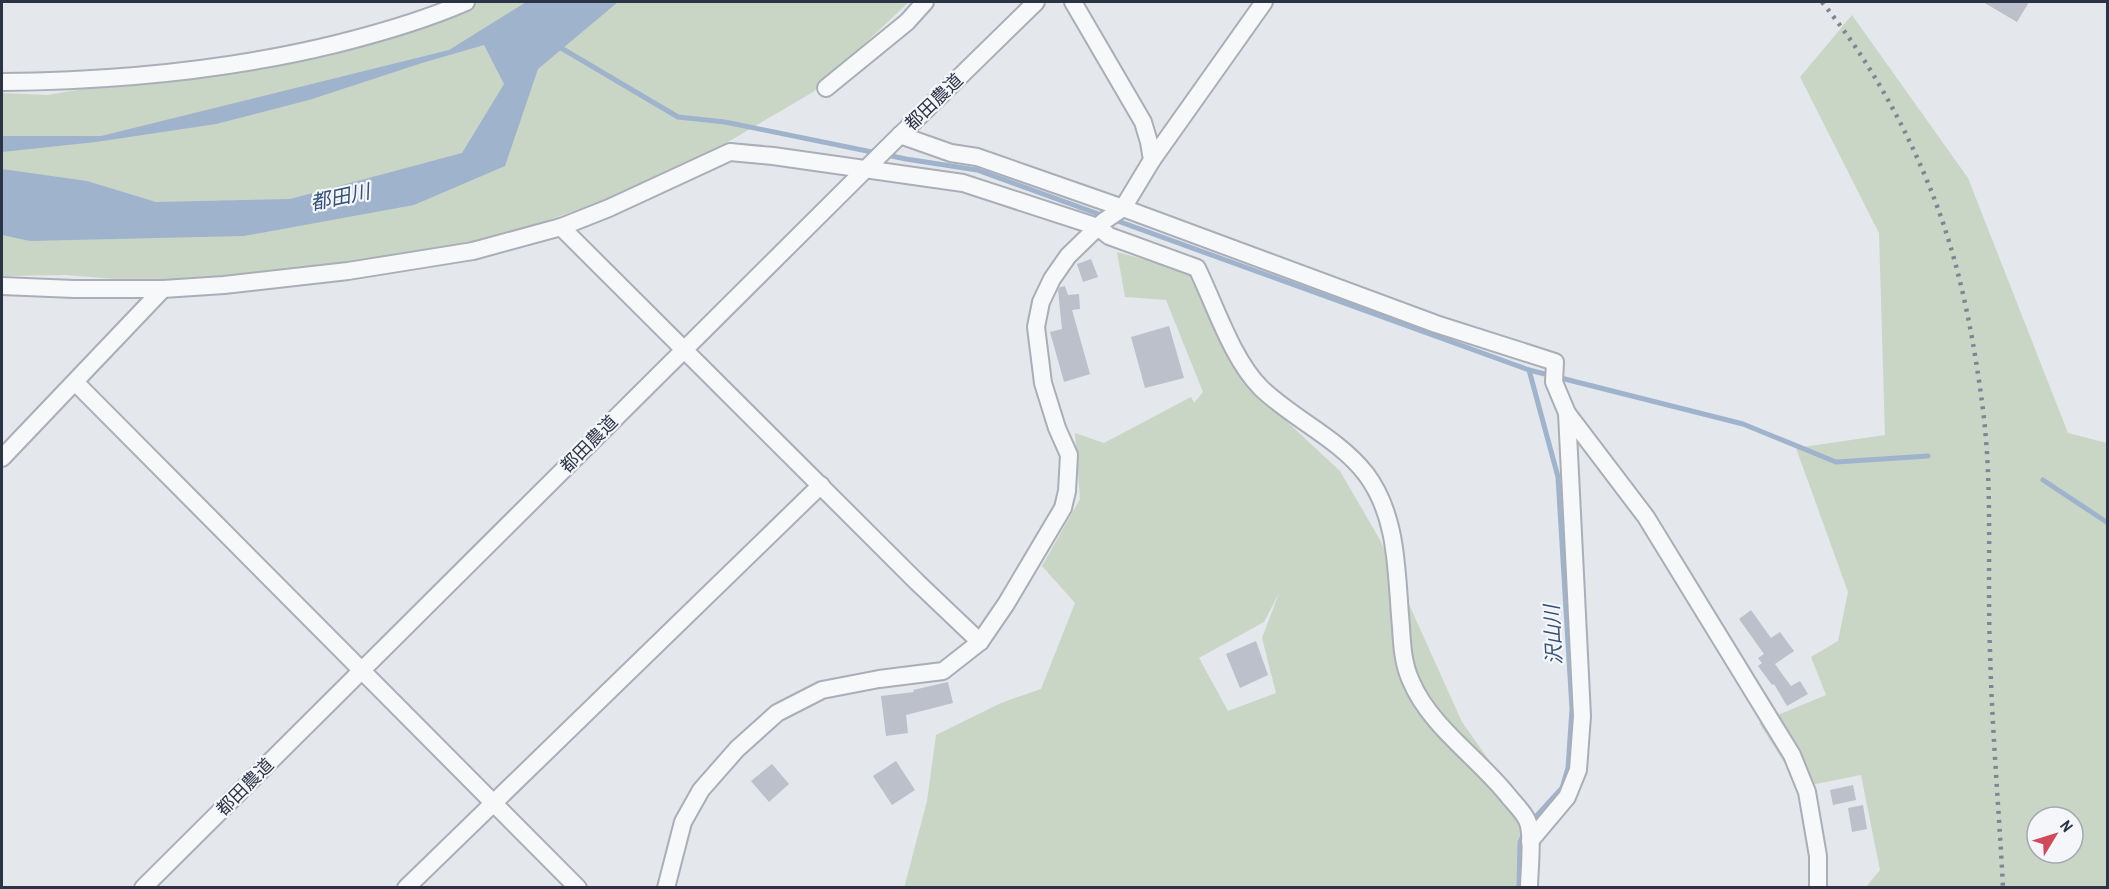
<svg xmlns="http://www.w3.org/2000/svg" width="2109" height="889" font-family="'Archivo Narrow','Noto Sans JP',sans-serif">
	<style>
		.green { fill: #c9d6c5; fill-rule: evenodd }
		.water { fill: #9fb4cc }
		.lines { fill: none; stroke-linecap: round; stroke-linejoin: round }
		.stream { stroke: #9fb4cc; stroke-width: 5 }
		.building { fill: #bbc0ca }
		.minor-casing { stroke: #a9aeb7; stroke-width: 20 }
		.minor { stroke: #f7f8fa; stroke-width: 16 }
		.rail { stroke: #7d8696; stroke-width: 4.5; stroke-dasharray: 3 6; stroke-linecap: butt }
		.labels { text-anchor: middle; stroke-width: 4.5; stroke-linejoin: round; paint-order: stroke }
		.street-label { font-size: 18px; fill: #2b3445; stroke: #f4f6f9 }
		.water-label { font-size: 20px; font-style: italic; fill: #34527a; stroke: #f4f6f9 }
	</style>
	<rect width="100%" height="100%" fill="#e4e7ec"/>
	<g class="green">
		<polygon points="450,2 909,2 813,92 667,178 509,234 380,262 153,282 65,275 2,276 2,93 47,95 240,64 337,43"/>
		<path d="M 1852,15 L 1968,178 L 2068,433 L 2107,443 L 2107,887 L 1866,887 L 1880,870 L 1861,775 L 1800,787 L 1759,723 L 1826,695 L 1811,657 L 1838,641 L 1848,592 L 1796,448 L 1885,435 L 1879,233 L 1800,77 ZM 2037,817 L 2073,817 L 2073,853 L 2037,853 Z"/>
		<path d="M 1117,252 L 1195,273 L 1270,406 L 1340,471 L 1380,540 L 1462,722 L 1525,811 L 1525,887 L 904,888 L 927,801 L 936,735 L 1001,703 L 1041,689 L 1075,603 L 1042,566 L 1080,499 L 1075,433 L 1104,443 L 1191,397 L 1194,403 L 1203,392 L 1166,300 L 1125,297 ZM 1279,593 L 1262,638 L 1276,693 L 1228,711 L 1199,658 L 1264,622 Z"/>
	</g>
	<polygon class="water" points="526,2 618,2 538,69 505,166 414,205 244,236 30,241 2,235 2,169 87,181 156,202 290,199 462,153 504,84 484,45 422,63 309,100 216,124 96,142 2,152 2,136 101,136 449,50"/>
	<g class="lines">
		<g class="stream">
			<polyline points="556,45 678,117 725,122 906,159 977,170 1529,370 1743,424 1836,462 1928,456"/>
			<polyline points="1529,370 1558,477 1572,709 1568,768 1562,788 1531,822"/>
			<polyline points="2043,480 2108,523"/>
			<polyline points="1519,888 1520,842 1525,832"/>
		</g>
	</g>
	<g class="building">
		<polygon points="1983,2 2029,2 2017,22"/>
		<polygon points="1091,259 1098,277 1083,282 1077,264"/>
		<polygon points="1065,286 1068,295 1079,294 1080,309 1072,310 1090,374 1064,382 1050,332 1062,329 1058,290 1060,287"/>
		<polygon points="1169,326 1184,378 1145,388 1131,337"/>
		<polygon points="1751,610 1771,638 1780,632 1794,651 1775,664 1791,686 1800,681 1808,694 1787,706 1774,684 1772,685 1758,666 1762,663 1758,658 1764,654 1739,619"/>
		<polygon points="1256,641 1268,675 1240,688 1226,654"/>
		<polygon points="948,682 953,703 906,715 908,733 886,736 881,696 914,692 913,690"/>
		<polygon points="896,761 915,790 892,805 873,776"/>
		<polygon points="772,764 789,784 769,802 751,781"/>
		<polygon points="1853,785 1856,800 1833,805 1830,790"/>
		<polygon points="1863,805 1867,829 1852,832 1848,808"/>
	</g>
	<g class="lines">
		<g class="minor-casing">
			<g id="minor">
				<path d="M 2,82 C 115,81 226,71 336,44 C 380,33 425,20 466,2"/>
				<polyline points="826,88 907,22 925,2"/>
				<polyline points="900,135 951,153 977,157 1123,208 1436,324 1555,362 1554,382 1567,413 1646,517 1792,755 1807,792 1818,856 1818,888"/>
				<polyline points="1152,160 1264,2"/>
				<polyline points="561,227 917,582 980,642"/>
				<path d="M 2,286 L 74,289 L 163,289 L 224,285 L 348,271 L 473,251 L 561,227 L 609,208 L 730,152 L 773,156 L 963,183 L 1098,227 L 1109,236 L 1197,268 C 1215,305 1232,359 1261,388 C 1293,419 1338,438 1366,474 C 1399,518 1396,575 1401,627 C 1402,645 1403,664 1411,681 C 1430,727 1480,759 1510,798 C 1516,805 1523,812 1527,820 C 1534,834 1529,871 1529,888"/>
				<polyline points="76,383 578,888"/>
				<polyline points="2,458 163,289"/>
				<polyline points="1530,841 1567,797 1578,770 1582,716 1567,413"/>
				<polyline points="143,888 891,144 1036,2"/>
				<polyline points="406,888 821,485"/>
				<polyline points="666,888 683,822 701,790 737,749 777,713 822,690 879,679 943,671 980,642 1006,604 1063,508 1067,491 1069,455 1057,428 1043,383 1036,327 1041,302 1052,279 1068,256 1104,221 1123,208 1152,160 1149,142 1143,122 1073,2"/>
			</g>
		</g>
		<use href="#minor" class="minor"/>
		<path class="rail" d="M 1822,2 C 1869,60 1907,128 1934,198 C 1960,265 1974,339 1983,410 C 1993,490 1987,571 1990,651 C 1992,730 1999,809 2003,888"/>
	</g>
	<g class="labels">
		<g class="street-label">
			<text transform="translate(934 102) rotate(-44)" y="6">都田農道</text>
			<text transform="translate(589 444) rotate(-45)" y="6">都田農道</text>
			<text transform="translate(245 787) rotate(-45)" y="6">都田農道</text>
		</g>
		<g class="water-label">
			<text transform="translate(340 197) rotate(-12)" y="7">都田川</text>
			<text transform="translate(1553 635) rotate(-93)" y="7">沢山川</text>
		</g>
	</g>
	<rect width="2109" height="889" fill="none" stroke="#2b3445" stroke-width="6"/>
	<g transform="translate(2055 835) rotate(52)"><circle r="28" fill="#f4f6f9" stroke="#a4a8b1" stroke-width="1.5"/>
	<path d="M0-4.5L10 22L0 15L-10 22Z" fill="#d1495b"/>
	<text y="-9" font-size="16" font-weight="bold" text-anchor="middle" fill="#2b3445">N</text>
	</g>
</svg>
